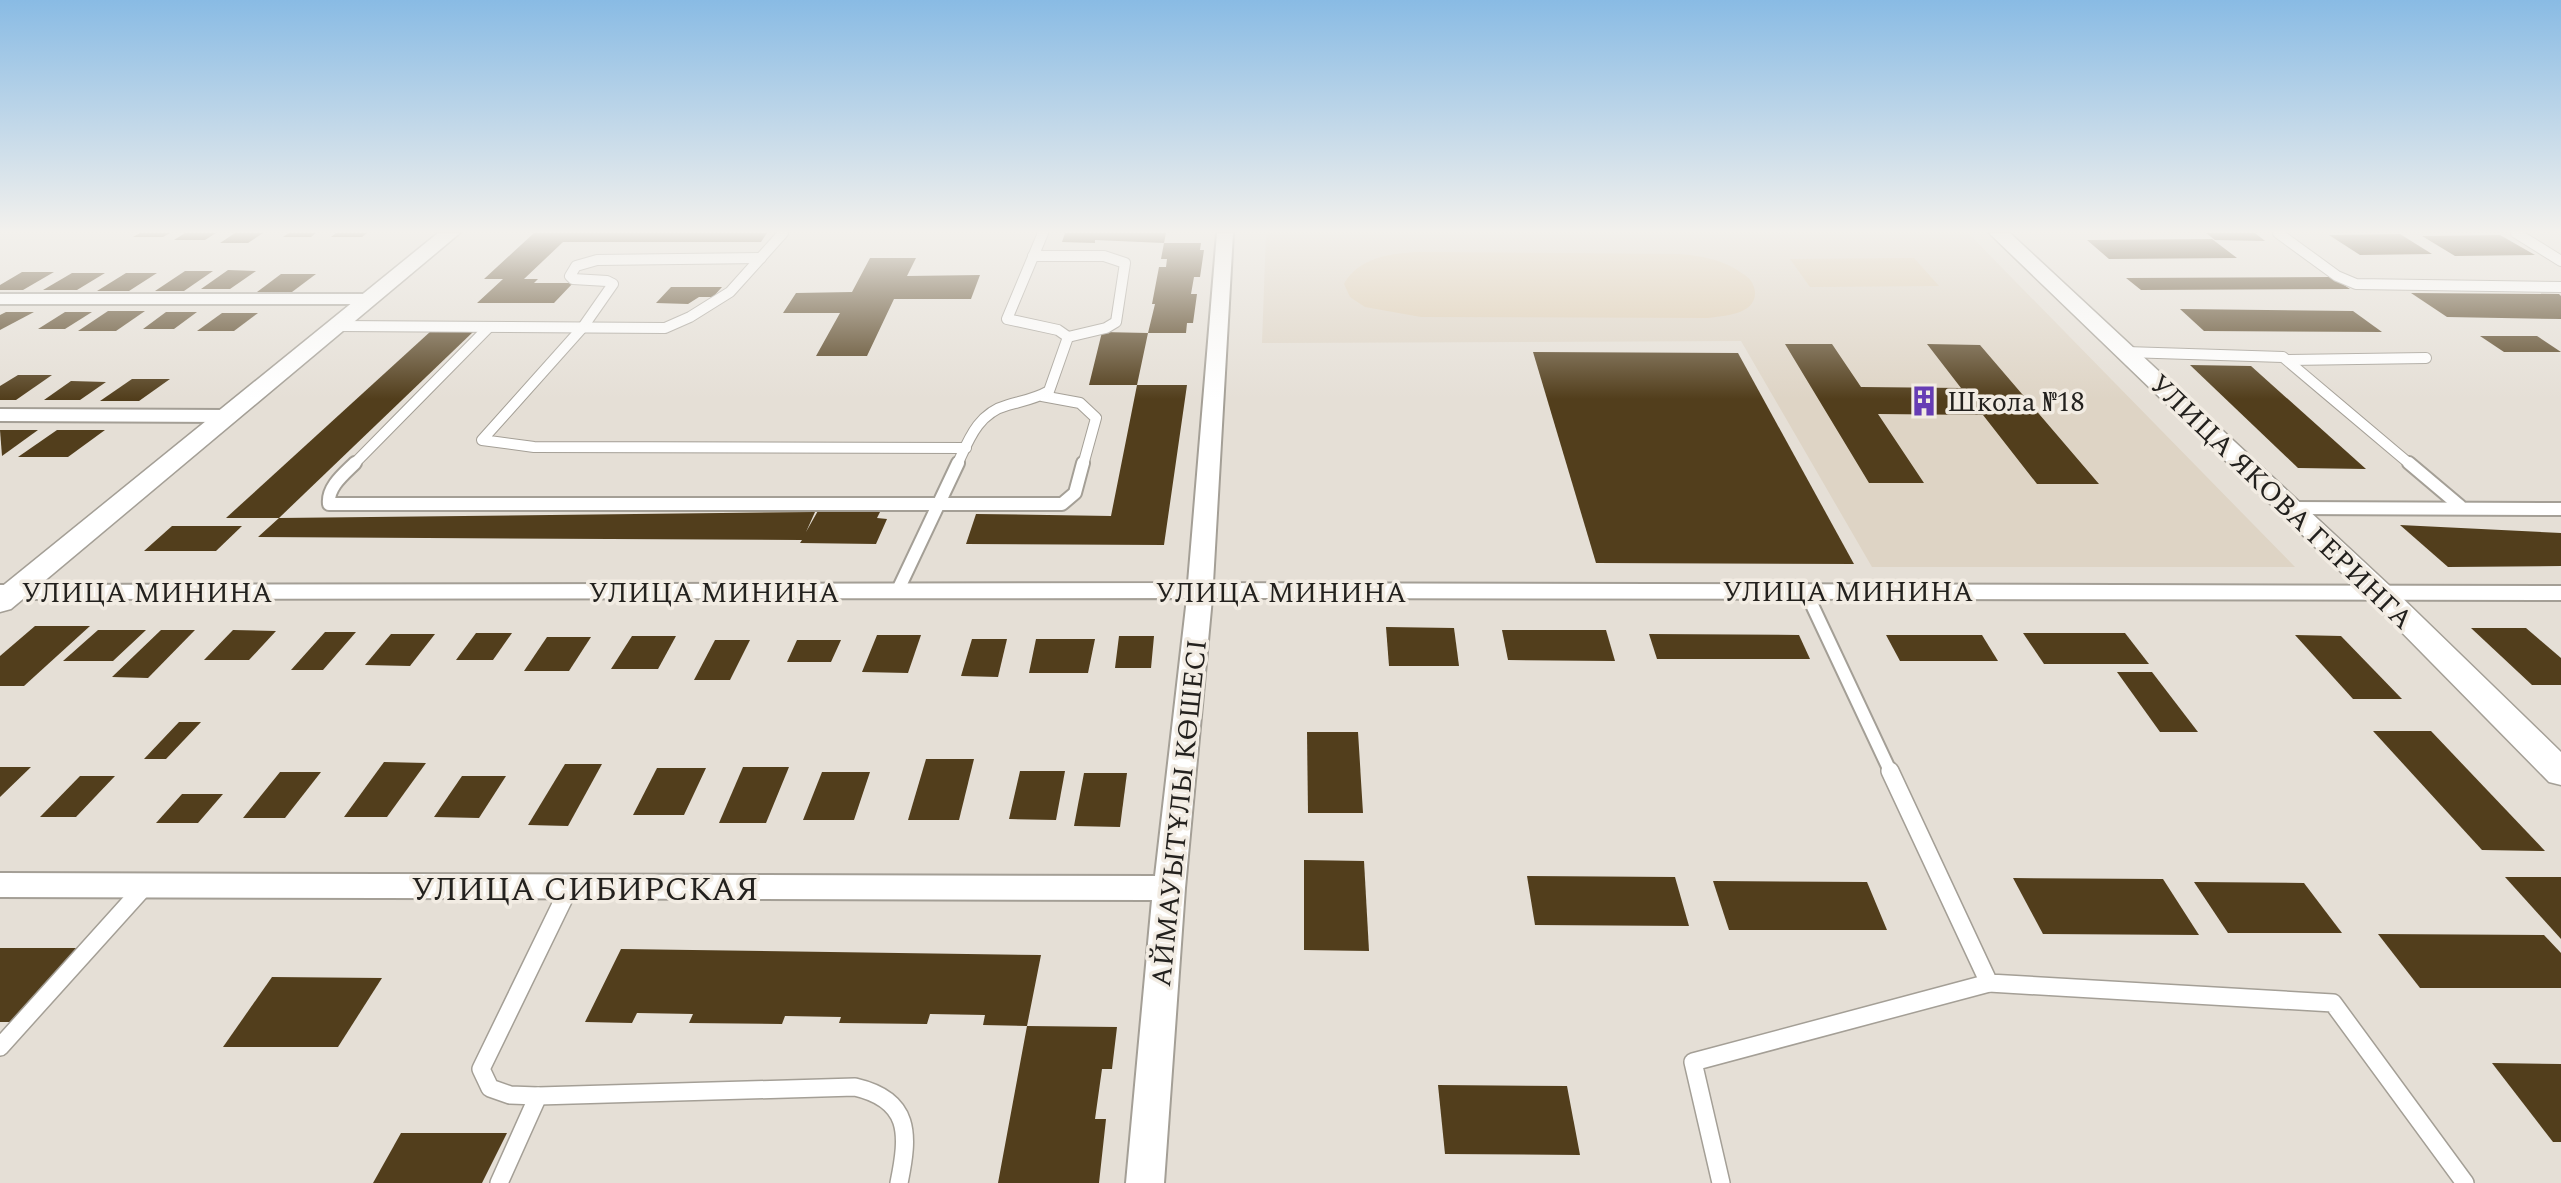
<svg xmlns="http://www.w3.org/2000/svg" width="2561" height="1183" font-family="Spectral,serif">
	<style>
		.built { fill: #ded4c5 }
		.green { fill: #ddcbaf }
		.building { fill: #523e1c }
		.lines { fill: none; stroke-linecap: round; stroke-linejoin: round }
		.service-far2-casing { stroke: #a49f96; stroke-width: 12 }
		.service-far1-casing { stroke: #a49f96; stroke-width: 16 }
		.service-casing { stroke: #a49f96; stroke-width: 20 }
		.minor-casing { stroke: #a49f96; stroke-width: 4 }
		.tertiary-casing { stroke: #a49f96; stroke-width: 3 }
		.service-far2 { stroke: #fff; stroke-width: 10 }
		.service-far1 { stroke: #fff; stroke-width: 12 }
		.service { stroke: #fff; stroke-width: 17 }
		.minor { fill: #fff; fill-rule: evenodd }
		.tertiary { fill: #fff; fill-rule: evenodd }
		.labels { text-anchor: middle; stroke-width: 7; stroke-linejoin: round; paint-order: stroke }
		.poi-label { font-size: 28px; fill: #23211e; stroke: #f2ece3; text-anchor: start }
		.street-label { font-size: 28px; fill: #23211e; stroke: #f2ece3 }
		.near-street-label { font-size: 33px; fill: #23211e; stroke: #f2ece3 }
	</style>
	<rect width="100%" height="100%" fill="#e5dfd6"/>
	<polygon class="built" points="1266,233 1968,233 2295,567 1872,567 1741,341 1262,343"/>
	<g class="green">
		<path d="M 1418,252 L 1680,254 C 1702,256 1725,260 1743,274 C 1750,278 1754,284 1755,292 C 1756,315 1723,316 1707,318 L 1421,317 L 1365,307 L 1350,297 L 1344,284 C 1358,258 1391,253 1418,252 Z"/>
		<polygon points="1914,258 1939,286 1810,287 1790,259"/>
	</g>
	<g class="building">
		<polygon points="140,233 170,233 163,237 133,237"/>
		<polygon points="185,233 216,233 205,240 174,240"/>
		<polygon points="235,233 263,233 248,243 220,243"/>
		<polygon points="289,233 316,233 311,237 283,237"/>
		<polygon points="336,233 367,233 362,237 331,237"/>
		<polygon points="534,233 767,233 761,242 563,242 524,279 538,279 534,283 573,283 554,303 477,303 503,279 484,279"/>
		<polygon points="1065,233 1166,233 1164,243 1095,240 1095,243 1062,242"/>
		<polygon points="2206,233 2255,233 2265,241 2215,240"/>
		<polygon points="2400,234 2432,254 2360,255 2329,235"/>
		<polygon points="2500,235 2535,255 2455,256 2422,236"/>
		<polygon points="2212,239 2237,258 2109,259 2087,240"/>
		<polygon points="1164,243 1201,243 1200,250 1204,250 1200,277 1194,277 1191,294 1197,294 1193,323 1187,323 1186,333 1148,333 1155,304 1152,304 1159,267 1166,267 1167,259 1161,259"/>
		<polygon points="870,258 916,258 907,276 980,275 971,299 894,299 867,356 816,356 840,313 783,313 796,293 852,292"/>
		<polygon points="228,270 256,271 230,289 201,289"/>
		<polygon points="185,271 213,271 184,291 155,291"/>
		<polygon points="22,272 54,272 23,290 0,290 0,285"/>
		<polygon points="72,273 105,273 77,290 43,290"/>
		<polygon points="126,273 157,273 129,291 97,291"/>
		<polygon points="281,274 316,274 292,292 257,292"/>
		<polygon points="2332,277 2350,289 2141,290 2126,278"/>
		<polygon points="671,287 722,287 713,297 699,297 688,304 656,303"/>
		<polygon points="2411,293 2559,294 2561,296 2561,319 2447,317"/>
		<polygon points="2180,309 2353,311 2382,332 2204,331"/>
		<polygon points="108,311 145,311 116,331 78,331"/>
		<polygon points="6,312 34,312 0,330 0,315"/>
		<polygon points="65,312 92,312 65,329 38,329"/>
		<polygon points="166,312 197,312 174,329 143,329"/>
		<polygon points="222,313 258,313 234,331 197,331"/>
		<polygon points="431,331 474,331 279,518 226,518"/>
		<polygon points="1102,332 1148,333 1137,385 1187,385 1164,545 966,544 976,514 1111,516 1137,385 1089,385"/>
		<polygon points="2480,336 2537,336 2561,352 2504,352"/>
		<polygon points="1785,344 1832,344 1861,387 1961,388 1927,344 1980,345 2099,484 2037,484 1983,415 1878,414 1924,483 1869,483"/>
		<polygon points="1533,352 1738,353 1854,564 1596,563"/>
		<polygon points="2190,365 2251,366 2366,469 2298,468"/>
		<polygon points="18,375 52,375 16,400 0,400 0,386"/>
		<polygon points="132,379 170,379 139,401 100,401"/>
		<polygon points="71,381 106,382 80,400 44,400"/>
		<polygon points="0,430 38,430 2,456"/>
		<polygon points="57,430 105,430 68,457 18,457"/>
		<polygon points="819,509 881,510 877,518 887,519 876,544 800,543 802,540 258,537 279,518 815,512 806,532"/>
		<polygon points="2400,525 2561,533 2561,566 2448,567"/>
		<polygon points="172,526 242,526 216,551 144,551"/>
		<polygon points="35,626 90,626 24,686 0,686 0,656"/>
		<polygon points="1386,627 1454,628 1459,666 1389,666"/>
		<polygon points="2471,628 2526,628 2561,658 2561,685 2532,685"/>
		<polygon points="98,630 146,630 113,661 63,661"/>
		<polygon points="161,630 195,630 148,678 112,677"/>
		<polygon points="233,630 276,631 249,660 204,660"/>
		<polygon points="1502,630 1606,630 1615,661 1508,660"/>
		<polygon points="325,632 356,632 323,670 291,670"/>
		<polygon points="476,633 512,633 493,660 456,660"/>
		<polygon points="2023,633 2125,633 2149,664 2044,664"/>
		<polygon points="391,634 435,634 410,666 365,665"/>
		<polygon points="1649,634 1799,635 1810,659 1657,659"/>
		<polygon points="877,635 921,635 908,673 862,672"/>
		<polygon points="1886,635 1982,635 1998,661 1900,661"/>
		<polygon points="2295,635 2341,636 2402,699 2353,699"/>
		<polygon points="632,636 676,636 658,669 611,669"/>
		<polygon points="1119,636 1154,636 1151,668 1115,668"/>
		<polygon points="547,637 591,637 569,671 524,671"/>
		<polygon points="972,639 1007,639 998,677 961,676"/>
		<polygon points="1036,639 1095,639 1088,673 1029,673"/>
		<polygon points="715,640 750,640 730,680 694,680"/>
		<polygon points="797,640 841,640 831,662 787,662"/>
		<polygon points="2117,672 2152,672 2198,732 2160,732"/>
		<polygon points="179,722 201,722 166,759 144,759"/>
		<polygon points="2373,731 2431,731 2545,851 2482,850"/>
		<polygon points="1307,732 1358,732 1363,813 1308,813"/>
		<polygon points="926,759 974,759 959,820 908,820"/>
		<polygon points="384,762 426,763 387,817 344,817"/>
		<polygon points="565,764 602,764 568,826 528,825"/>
		<polygon points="0,767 31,767 0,797"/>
		<polygon points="743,767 789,767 766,823 719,823"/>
		<polygon points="657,768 706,768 684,815 633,815"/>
		<polygon points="1020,771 1065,771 1056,820 1009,819"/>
		<polygon points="280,772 321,772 285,818 243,818"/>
		<polygon points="822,772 870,772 854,820 803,820"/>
		<polygon points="1084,773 1127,773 1120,827 1074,826"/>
		<polygon points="80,776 115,776 76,817 40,817"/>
		<polygon points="462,776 506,776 479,818 434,817"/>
		<polygon points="182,794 223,794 198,823 156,823"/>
		<polygon points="1304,860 1364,861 1369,951 1304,950"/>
		<polygon points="1527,876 1675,877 1689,926 1535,925"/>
		<polygon points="2505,877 2561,877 2561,939"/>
		<polygon points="2013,878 2163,879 2199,935 2043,934"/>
		<polygon points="1713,881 1867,882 1887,930 1729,930"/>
		<polygon points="2194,882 2304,883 2342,933 2228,933"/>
		<polygon points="2378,934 2544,935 2561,953 2561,988 2420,988"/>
		<polygon points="0,948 84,948 21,1022 0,1022"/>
		<polygon points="621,949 1041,955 1027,1026 983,1025 985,1015 930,1014 927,1024 839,1023 841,1017 785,1016 782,1024 689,1023 693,1014 637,1013 632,1023 585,1022"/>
		<polygon points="272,977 382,978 338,1047 223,1047"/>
		<polygon points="1027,1026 1117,1027 1112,1069 1102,1069 1095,1119 1106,1119 1099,1183 998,1183"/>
		<polygon points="2492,1063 2561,1064 2561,1142 2553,1142"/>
		<polygon points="1438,1085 1567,1086 1580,1155 1445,1154"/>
		<polygon points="401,1133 507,1133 482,1183 373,1183"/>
	</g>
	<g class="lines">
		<g class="service-far2-casing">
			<g id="service-far2">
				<polyline points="2278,233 2337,276 2356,284 2561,287"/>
				<polyline points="2516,233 2561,261"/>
				<polyline points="1033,256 1104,256 1125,263 1116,322 1106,328 1068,337"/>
				<polyline points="761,258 597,260 576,266 570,276 573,279 607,281 613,284 583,327 482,440 534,447 966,448"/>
				<polyline points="336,326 665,328 690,317 730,292 783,233"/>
				<polyline points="2126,352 2283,357 2411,465"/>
				<polyline points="2289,360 2426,358"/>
				<polyline points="1042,396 1080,403 1096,418 1083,465"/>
				<polyline points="353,465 489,327"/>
				<path d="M 957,465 C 969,439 978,413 1008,405 C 1022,401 1035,399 1049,391 L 1068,337 L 1058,330 L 1007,319 L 1043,233"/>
			</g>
		</g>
		<g class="service-far1-casing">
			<g id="service-far1">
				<path d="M 355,463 C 344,474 327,487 329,504 L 1062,504 L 1075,493 L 1083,463"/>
				<polyline points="2409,463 2460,506"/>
				<polyline points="2289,508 2561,509"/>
				<polyline points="1805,590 1891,773"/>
				<polyline points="897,592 958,463"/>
			</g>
		</g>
		<g class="service-casing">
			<g id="service">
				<polyline points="1890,771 1989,983 2333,1003 2465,1183"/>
				<path d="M 569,888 L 481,1069 L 490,1088 L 510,1095 L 538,1096 L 855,1087 C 911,1100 909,1134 899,1183"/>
				<polyline points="0,1047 145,886"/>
				<polyline points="499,1183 538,1096"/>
				<polyline points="1721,1183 1693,1062 1989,983"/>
			</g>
		</g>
		<g class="minor-casing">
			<g id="minor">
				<polygon points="1217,233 1233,233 1213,583 2561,586 2561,600 1212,598 1185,888 1164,1183 1126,1183 1152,900 0,897 0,873 1155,876 1187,598 0,599 0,585 1188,583"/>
				<polygon points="0,294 369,294 378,299 369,304 0,304"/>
				<polygon points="0,409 227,410 234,412 237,416 234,420 227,422 0,421"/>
			</g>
		</g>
		<g class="tertiary-casing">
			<g id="tertiary">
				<polygon points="438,233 460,233 11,609 0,612 0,588"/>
				<polygon points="1989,233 2010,233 2391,587 2561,752 2561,785 2549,782 2369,599"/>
			</g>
		</g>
		<use href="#service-far2" class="service-far2"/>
		<use href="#service-far1" class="service-far1"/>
		<use href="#service" class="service"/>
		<use href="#minor" class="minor"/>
		<use href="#tertiary" class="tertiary"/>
	</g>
	<linearGradient id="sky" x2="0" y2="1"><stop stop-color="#89bbe4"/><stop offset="0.58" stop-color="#f3f1ed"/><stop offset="1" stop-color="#f3f1ed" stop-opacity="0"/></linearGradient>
	<rect width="2561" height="399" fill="url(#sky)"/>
	<defs>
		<g id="building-bare" transform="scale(2.415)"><path d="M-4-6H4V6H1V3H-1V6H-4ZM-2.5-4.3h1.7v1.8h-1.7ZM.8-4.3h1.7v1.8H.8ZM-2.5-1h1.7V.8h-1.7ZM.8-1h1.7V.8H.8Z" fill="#663cb4" stroke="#f2ece3" stroke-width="2.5" paint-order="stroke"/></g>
	</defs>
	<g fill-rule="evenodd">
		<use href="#building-bare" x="1924" y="401"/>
	</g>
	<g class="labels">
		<g class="poi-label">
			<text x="1947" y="411">Школа №18</text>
		</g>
		<g class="street-label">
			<text transform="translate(2282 501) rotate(44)" y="10">УЛИЦА ЯКОВА ГЕРИНГА</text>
			<text x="1848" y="601">УЛИЦА МИНИНА</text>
			<text x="147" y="602">УЛИЦА МИНИНА</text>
			<text x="714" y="602">УЛИЦА МИНИНА</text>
			<text x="1281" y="602">УЛИЦА МИНИНА</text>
			<text transform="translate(1178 813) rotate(-84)" y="10">АЙМАУЫТҰЛЫ КӨШЕСІ</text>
		</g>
		<g class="near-street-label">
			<text x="585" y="900">УЛИЦА СИБИРСКАЯ</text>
		</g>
	</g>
</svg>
